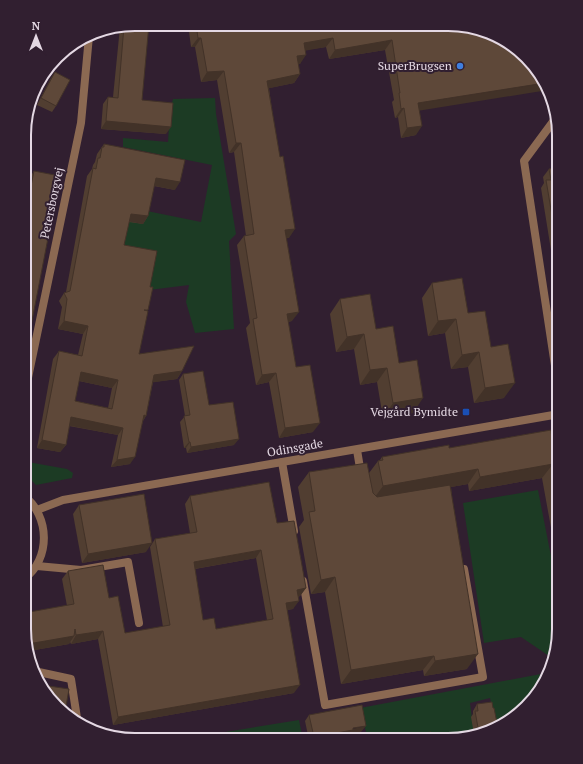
<svg xmlns="http://www.w3.org/2000/svg" width="583" height="764" font-family="'PT Serif',serif">
	<style>
		.green { fill: #1c3b24 }
		.lines { fill: none; stroke-linecap: round; stroke-linejoin: round }
		.service { stroke: #8b6952; stroke-width: 8 }
		.minor { stroke: #8b6952; stroke-width: 8 }
		.wall { fill: #513e31; fill-rule: evenodd }
		.shaded-wall { fill: #423228 }
		.building { fill: #5e4839; stroke: #423228; fill-rule: evenodd }
		.shop-dot { fill: #3f7fe0; stroke: #311f30; stroke-width: 1.5 }
		.transit-dot { fill: #1a4fb4; stroke: #311f30; stroke-width: 1.5 }
		.labels { text-anchor: middle; stroke-width: 4; stroke-linejoin: round; paint-order: stroke }
		.poi-label { font-size: 12px; fill: #e4d8e3; stroke: #311f30; text-anchor: end }
		.street-label { font-size: 12px; fill: #e4d8e3; stroke: #311f30 }
		.rim { fill: none; stroke: #e4d8e3; stroke-width: 2 }
	</style>
	<rect width="100%" height="100%" fill="#311f30"/>
	<g class="green">
		<polygon points="215,98 216,114 236,234 229,241 234,329 195,333 186,302 189,285 149,290 109,245 116,215 145,221 147,211 201,222 212,165 123,147 123,138 168,142 170,110 173,99"/>
		<polygon points="28,462 67,469 73,473 72,478 36,485 25,474"/>
		<polygon points="538,490 559,597 559,636 552,658 521,637 484,643 463,503"/>
		<path d="M 24,514 C 34,532 33,543 24,561 Z"/>
		<polygon points="546,673 540,690 497,728 490,698 470,703 474,734 448,740 432,740 431,734 407,740 397,740 395,732 396,740 365,740 366,732 360,708"/>
		<polygon points="299,720 303,740 189,739 189,738"/>
	</g>
	<g class="lines">
		<g class="service">
			<polyline points="555,119 524,161 559,392"/>
			<polyline points="357,450 361,474"/>
			<polyline points="282,462 294,531"/>
			<polyline points="37,566 81,570 128,562 139,623"/>
			<polyline points="303,581 325,705 483,677 464,569"/>
			<polyline points="34,671 71,679 77,718 76,722"/>
		</g>
		<g class="minor">
			<polyline points="24,397 81,123 89,36"/>
			<polyline points="37,510 63,500 559,414"/>
			<path d="M 24,579 C 51,559 50,516 24,496"/>
		</g>
	</g>
	<g class="wall">
		<polygon points="135,24 142,100 166,134 101,129 103,104 108,97 113,97 120,27"/>
		<polygon points="188,24 237,24 238,30 261,28 260,24 463,25 419,111 416,135 401,138 398,117 395,118 392,102 394,100 385,50 329,59 326,47 305,50 300,64 298,64 300,74 294,83 269,88 289,238 286,238 292,321 288,322 296,367 313,432 279,438 269,382 256,385 246,328 250,323 237,245 244,236 246,236 234,152 229,153 217,80 201,82 195,47 191,47"/>
		<polygon points="55,72 56,106 52,112 37,105 51,78"/>
		<path d="M 104,144 L 175,190 L 154,186 L 148,216 L 143,224 L 129,222 L 124,245 L 150,287 L 147,311 L 139,354 L 182,371 L 177,379 L 153,382 L 146,416 L 143,421 L 130,464 L 111,467 L 118,435 L 69,426 L 66,445 L 60,452 L 37,448 L 53,359 L 59,351 L 78,355 L 83,334 L 58,329 L 62,307 L 59,301 L 64,293 L 66,292 L 87,176 L 92,169 L 93,165 L 95,162 L 97,154 ZM 79,381 L 112,388 L 108,408 L 75,401 Z"/>
		<polygon points="559,165 559,300 541,188 544,183 543,177 549,169 553,168 555,166"/>
		<polygon points="34,171 25,357 25,199 29,179"/>
		<polygon points="432,283 468,313 491,347 504,398 474,403 468,367 451,369 445,333 428,336 422,298"/>
		<polygon points="340,299 376,329 399,363 413,413 383,418 377,382 360,385 354,349 336,352 330,314"/>
		<polygon points="183,374 209,405 234,445 187,453 186,448 184,448 180,422 185,416 179,380"/>
		<polygon points="559,438 559,572 542,478 469,491 468,484 451,487 467,669 424,676 423,670 341,684 325,592 311,594 299,527 304,520 298,487 309,472 369,473 378,461 380,460 382,457 449,448 552,439"/>
		<path d="M 190,496 L 277,523 L 306,588 L 300,596 L 298,597 L 293,609 L 287,610 L 294,693 L 113,725 L 98,639 L 71,644 L 70,642 L 69,644 L 29,651 L 24,629 L 67,606 L 62,579 L 68,571 L 109,598 L 125,633 L 163,627 L 150,547 L 155,539 L 190,533 L 185,504 ZM 256,558 L 267,620 L 216,629 L 203,620 L 195,569 Z"/>
		<polygon points="79,505 146,552 82,563 73,514"/>
		<polygon points="477,704 497,728 474,734 471,717 473,714 473,711"/>
		<polygon points="309,715 361,732 350,734 349,736 327,740 309,740 305,721"/>
		<polygon points="414,735 432,740 411,740"/>
	</g>
	<g class="shaded-wall">
		<polygon points="198,38 201,38 195,47 191,47"/>
		<polygon points="333,38 326,47 298,52 304,43"/>
		<polygon points="392,40 385,50 329,59 335,50"/>
		<polygon points="306,55 300,64 290,65 297,56"/>
		<polygon points="224,71 217,80 201,82 207,72"/>
		<polygon points="300,74 294,83 261,90 267,81"/>
		<polygon points="545,83 547,86 548,90 411,112 418,103"/>
		<polygon points="404,108 398,117 395,118 401,109"/>
		<polygon points="106,121 171,127 166,134 101,129"/>
		<polygon points="422,126 416,135 401,138 407,128"/>
		<polygon points="236,143 241,143 234,152 229,153"/>
		<polygon points="156,178 180,182 175,190 150,185"/>
		<polygon points="131,214 148,216 143,224 126,221"/>
		<polygon points="295,229 289,238 279,239 285,230"/>
		<polygon points="299,312 292,321 281,323 287,314"/>
		<polygon points="456,319 445,333 428,336 438,321"/>
		<polygon points="64,321 88,326 83,334 58,329"/>
		<polygon points="364,334 354,349 336,352 347,337"/>
		<polygon points="479,352 468,367 451,369 462,355"/>
		<polygon points="387,368 377,382 360,385 370,370"/>
		<polygon points="182,371 177,379 149,383 154,375"/>
		<polygon points="81,372 118,380 112,388 75,380"/>
		<polygon points="276,373 269,382 256,385 262,375"/>
		<polygon points="515,383 504,398 474,403 485,388"/>
		<polygon points="423,398 413,413 383,418 393,403"/>
		<polygon points="144,415 146,416 141,423"/>
		<polygon points="71,417 123,428 118,435 66,425"/>
		<polygon points="320,423 313,432 279,438 285,428"/>
		<polygon points="239,439 234,445 187,453 191,447"/>
		<polygon points="42,440 66,445 60,452 37,448"/>
		<polygon points="189,442 190,442 186,448 184,448"/>
		<polygon points="135,457 130,464 111,467 117,460"/>
		<polygon points="553,464 542,478 469,491 480,477"/>
		<polygon points="478,469 468,484 372,501 383,486"/>
		<polygon points="152,543 146,552 82,563 88,554"/>
		<polygon points="261,550 256,558 188,570 194,562"/>
		<polygon points="335,577 325,592 311,594 321,580"/>
		<polygon points="306,588 300,596 291,598 297,590"/>
		<polygon points="299,601 293,609 281,611 286,603"/>
		<polygon points="103,631 98,639 71,644 76,635"/>
		<polygon points="74,636 69,644 29,651 28,644"/>
		<polygon points="478,654 467,669 424,676 435,661"/>
		<polygon points="434,656 423,670 341,684 351,670"/>
		<polygon points="300,685 294,693 113,725 118,717"/>
		<polygon points="366,726 361,732 350,734 349,736 327,740 311,740 314,737"/>
	</g>
	<g class="building">
		<polygon points="135,24 149,24 142,100 173,103 171,127 106,121 108,97 118,98 124,26"/>
		<polygon points="196,24 237,24 238,30 268,27 268,24 463,25 515,47 545,83 418,103 422,126 407,128 404,108 401,109 399,93 400,93 392,40 335,50 333,38 304,43 306,55 297,56 300,74 267,81 280,157 283,156 295,229 285,230 299,312 287,314 296,367 310,365 320,423 285,428 276,373 262,375 253,319 257,318 244,236 254,234 241,143 236,143 224,71 207,72 201,38 198,38"/>
		<polygon points="55,72 70,80 56,106 41,98"/>
		<path d="M 104,144 L 185,160 L 180,182 L 156,178 L 148,216 L 131,214 L 124,245 L 157,251 L 150,287 L 153,287 L 148,310 L 144,310 L 148,311 L 139,354 L 194,346 L 182,371 L 154,375 L 146,416 L 144,415 L 135,457 L 117,460 L 123,428 L 71,417 L 66,445 L 42,440 L 59,351 L 82,356 L 88,326 L 64,321 L 67,299 L 64,293 L 70,291 L 93,168 L 96,169 L 98,158 L 100,158 L 102,147 L 104,147 ZM 81,372 L 118,380 L 112,409 L 75,401 Z"/>
		<polygon points="559,165 559,257 546,180 551,180 549,169 555,168 555,166"/>
		<polygon points="34,171 60,176 25,357 25,210 26,211"/>
		<polygon points="462,278 468,313 485,311 491,347 508,344 515,383 485,388 479,352 462,355 456,319 438,321 432,283"/>
		<polygon points="370,294 376,329 393,326 399,363 417,360 423,398 393,403 387,368 370,370 364,334 347,337 340,299"/>
		<polygon points="203,371 209,405 233,402 239,439 191,447 190,442 189,442 184,416 190,415 183,374"/>
		<polygon points="551,430 552,439 559,438 559,499 553,464 480,477 478,469 383,486 378,461 383,460 382,457 449,445 449,448"/>
		<polygon points="367,463 373,493 377,497 450,485 478,654 435,661 434,656 351,670 335,577 321,580 309,512 315,511 309,472"/>
		<path d="M 269,482 L 277,523 L 294,521 L 306,588 L 297,590 L 299,601 L 286,603 L 300,685 L 118,717 L 103,631 L 76,635 L 75,629 L 74,636 L 28,644 L 24,629 L 24,613 L 74,604 L 68,571 L 103,565 L 109,598 L 118,596 L 125,633 L 170,625 L 155,539 L 197,532 L 190,496 ZM 261,550 L 273,619 L 216,629 L 214,618 L 203,620 L 194,562 Z"/>
		<polygon points="144,494 152,543 88,554 79,505"/>
		<polygon points="42,685 69,689 65,712"/>
		<polygon points="492,702 493,708 494,708 498,728 479,733 475,711 478,711 477,704"/>
		<polygon points="362,705 366,726 353,728 353,730 314,737 309,715"/>
		<polygon points="431,732 432,740 415,740 414,735"/>
		<polygon points="190,733 191,739 156,739"/>
	</g>
	<circle class="shop-dot" cx="460" cy="66" r="4"/>
	<rect class="transit-dot" x="462" y="408" width="8" height="8" rx="2"/>
	<g class="labels">
		<g class="poi-label">
			<text x="452" y="70">SuperBrugsen</text>
			<text x="458" y="416">Vejgård Bymidte</text>
		</g>
		<g class="street-label">
			<text transform="translate(52 203) rotate(-78)" y="4">Petersborgvej</text>
			<text transform="translate(295 448) rotate(-10)" y="4">Odinsgade</text>
		</g>
	</g>
	<path d="M0 0H583V764H0ZM135 31H448A104 104 0 0 1 552 135V629A104 104 0 0 1 448 733H135A104 104 0 0 1 31 629V135A104 104 0 0 1 135 31Z" fill="#311f30" fill-rule="evenodd"/>
	<path class="rim" d="M135 31H448A104 104 0 0 1 552 135V629A104 104 0 0 1 448 733H135A104 104 0 0 1 31 629V135A104 104 0 0 1 135 31Z"/>
	<g transform="translate(36 36)" stroke="#311f30" stroke-width="3" paint-order="stroke">
	<path d="M0-3L7 15L0 10L-7 15Z" fill="#e4d8e3"/>
	<text y="-6" font-size="11" font-weight="bold" text-anchor="middle" fill="#e4d8e3">N</text>
	</g>
</svg>
